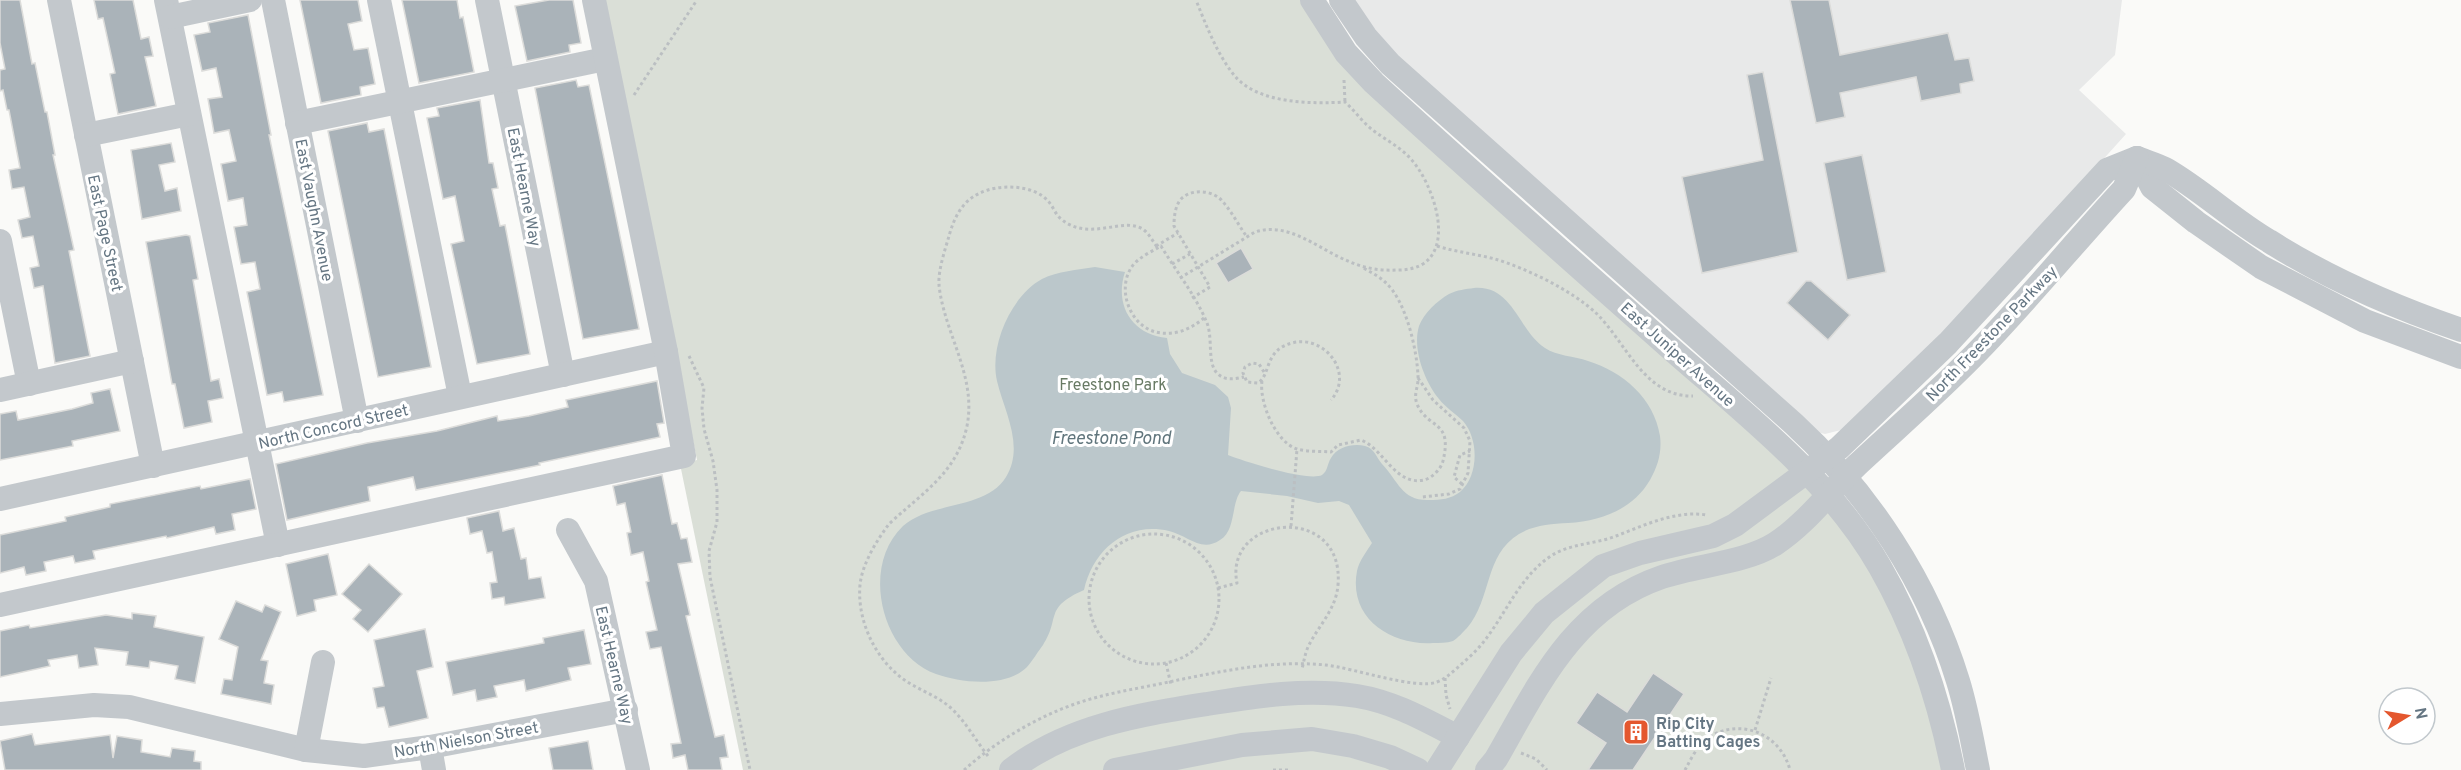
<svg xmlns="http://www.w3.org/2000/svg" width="2461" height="770" font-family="Overpass,sans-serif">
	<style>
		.built { fill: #e8e9e9 }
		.green { fill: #dadfd7 }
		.water { fill: #bbc7cb }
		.building { fill: #aab3b9; stroke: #dcdcda; stroke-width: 1.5 }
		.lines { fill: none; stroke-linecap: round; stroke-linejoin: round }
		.path { stroke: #bbbfc2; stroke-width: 3; stroke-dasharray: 3 3; stroke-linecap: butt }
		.minor { stroke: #c3c8cc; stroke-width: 24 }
		.labels { text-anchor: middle; stroke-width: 6; stroke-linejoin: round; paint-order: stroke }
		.street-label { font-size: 16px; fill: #657683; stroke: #fff }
		.park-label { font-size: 16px; fill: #687a64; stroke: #fff }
		.poi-label { font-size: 16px; font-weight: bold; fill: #657683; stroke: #fff; text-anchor: start }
		.water-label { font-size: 18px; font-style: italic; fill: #60757c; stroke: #fff }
	</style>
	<rect width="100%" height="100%" fill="#fafaf8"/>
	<polygon class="built" points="1351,0 2122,0 2115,55 2079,90 2126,134 1982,294 1845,429 1825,434 1817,432 1399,58"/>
	<polygon class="green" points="602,0 1302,0 1774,453 1845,530 1875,575 1923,686 1942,770 743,770 680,464 697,460"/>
	<path class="water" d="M 1095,267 L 1125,272 C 1114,305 1132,335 1167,338 L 1170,354 L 1182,373 L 1215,385 L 1228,397 L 1231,408 L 1228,455 C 1243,461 1308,482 1322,475 C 1328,471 1327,464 1331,458 C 1337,447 1353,443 1365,446 C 1375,449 1376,457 1382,464 C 1399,482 1402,501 1429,500 C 1441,500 1451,499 1460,492 C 1479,476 1479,439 1463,421 C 1455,413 1446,408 1439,399 C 1425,382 1412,349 1419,326 C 1424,313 1437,301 1449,294 C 1457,290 1466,289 1474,288 C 1513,285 1518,330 1545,348 C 1557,356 1574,356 1588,361 C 1623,372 1654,398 1660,436 C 1662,452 1658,466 1650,480 C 1633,509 1602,521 1568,523 C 1551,524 1534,525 1519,534 C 1484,555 1492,599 1467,628 C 1463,632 1458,638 1453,641 C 1447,643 1439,643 1433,643 C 1391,646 1348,618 1357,571 C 1359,561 1367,551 1372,543 L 1349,505 L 1339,501 L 1318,503 L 1287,496 L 1241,491 C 1231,503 1236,531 1220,540 C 1201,553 1187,535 1169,531 C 1126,521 1093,550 1084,590 C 1043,608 1061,618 1043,645 C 1039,650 1031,663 1027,667 C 1006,688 961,683 936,674 C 883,655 859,568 903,526 C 931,501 986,510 1006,477 C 1025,446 1004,411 997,381 C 989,346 1011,296 1042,279 C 1058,271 1077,270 1095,267 Z"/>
	<g class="building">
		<polygon points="0,0 20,0 32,64 35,63 45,112 47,112 55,155 53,155 74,250 69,251 90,356 55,363 43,286 34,288 30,268 39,266 33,236 22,238 18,220 30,217 24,187 12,189 9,170 20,168 9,110 7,110 3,90 0,91 0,70 5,69 0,43"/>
		<polygon points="94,0 133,0 141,39 149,37 153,56 145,57 156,106 118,114 110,74 115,73 103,18 98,19"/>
		<polygon points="300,0 358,0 362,21 348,24 354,50 368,48 375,84 360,87 361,95 321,103"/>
		<polygon points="402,0 457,0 460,18 463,17 474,72 419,83"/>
		<polygon points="549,0 573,0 581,43 569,45 570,52 527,61 515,6"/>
		<polygon points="1790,0 1829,0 1840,55 1948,33 1955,60 1969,58 1974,81 1960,84 1961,93 1921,101 1916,77 1840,93 1845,117 1816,123"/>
		<polygon points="248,15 271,135 269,135 323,395 284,402 282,392 267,395 247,292 260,289 255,262 241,264 234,227 247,225 243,198 228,201 221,164 236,161 229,130 214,133 208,99 222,97 216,68 202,71 194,35 210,32 208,23"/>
		<polygon points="1763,72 1798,252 1702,273 1682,177 1763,160 1747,75"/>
		<polygon points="576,80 578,87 589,85 639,329 583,339 535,88"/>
		<polygon points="480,100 489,163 493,163 498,188 492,189 500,226 505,225 530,354 477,364 451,244 464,241 455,196 443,199 427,118 439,116 437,108"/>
		<polygon points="367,123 369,132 384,129 431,367 378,377 328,131"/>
		<polygon points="171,143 175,162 159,165 165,191 177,188 181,211 142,219 131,150"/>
		<polygon points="1862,155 1886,272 1847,280 1824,163"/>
		<polygon points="186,235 190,236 198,279 193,280 211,381 219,379 223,398 208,401 212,422 184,428 175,384 172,384 146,242"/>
		<polygon points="1241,248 1253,269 1228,283 1216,263"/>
		<polygon points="1806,281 1811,281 1850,315 1828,340 1787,303"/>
		<polygon points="657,381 664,423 657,424 660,437 539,463 540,465 416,490 413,477 368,487 370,501 287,520 276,464 367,443 437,431 497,416 498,421 529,416 568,407 566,400"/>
		<polygon points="110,389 120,431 72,441 73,446 0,460 0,414 16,411 18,420 72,409 93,403 91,393"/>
		<polygon points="662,475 672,524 677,523 681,539 687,538 692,562 678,564 690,615 686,616 715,737 724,735 728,757 720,758 722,770 688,770 685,755 673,758 671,744 681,743 661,647 650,649 646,632 657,630 646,582 649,581 643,552 631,555 627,533 631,532 625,503 617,505 613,486"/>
		<polygon points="250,479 256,509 232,514 235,530 216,534 214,527 167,538 166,536 93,551 95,559 75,563 73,556 44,562 46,571 26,575 24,567 0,573 0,535 66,521 65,517 110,507 110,504 200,486 201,489"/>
		<polygon points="499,511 503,531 514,528 521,559 526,558 529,579 541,577 545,598 505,605 504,597 492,599 490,583 497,582 492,552 487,553 482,531 470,534 467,518"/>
		<polygon points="328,554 337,595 314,600 316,611 297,616 286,564"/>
		<polygon points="369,564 402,594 368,632 353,619 361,610 342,594"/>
		<polygon points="236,601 262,612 265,605 281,612 261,660 268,661 264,683 274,685 271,704 221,694 224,679 232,680 238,647 219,639"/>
		<polygon points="132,613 156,616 154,627 204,637 195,683 175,679 178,666 150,661 149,668 126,665 128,652 95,648 98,665 79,668 77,655 48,660 50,666 0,677 0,631 29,625 30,628 106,615 132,619"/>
		<polygon points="425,629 433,667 417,671 428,718 389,727 384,707 377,708 373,688 384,686 374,640"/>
		<polygon points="584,630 591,664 568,668 571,680 526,691 524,680 494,686 497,697 477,701 475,690 453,695 446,662 544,643 543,638"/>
		<polygon points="1653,673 1684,694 1633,770 1588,770 1606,743 1576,723 1597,692 1627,712"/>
		<polygon points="32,734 35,745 110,735 113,758 117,736 142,740 141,752 170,757 172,748 195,751 194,761 201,762 201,770 5,770 0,741"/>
		<polygon points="588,741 593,770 553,770 549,748"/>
	</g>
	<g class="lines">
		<g class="path">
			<polyline points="1344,80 1345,102"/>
			<polyline points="634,95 697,0"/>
			<polyline points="1156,246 1178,233"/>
			<path d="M 1437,246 C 1456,252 1476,254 1495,259 C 1528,269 1571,290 1596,313 C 1626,342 1644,397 1693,396"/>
			<polyline points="1172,264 1190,254"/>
			<path d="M 1180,278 L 1255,232 C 1289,221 1318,249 1348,261 C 1363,268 1380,271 1397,270 C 1406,270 1414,269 1423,264 C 1455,243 1431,180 1410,158 C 1400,147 1386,140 1374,131 C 1363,123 1355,111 1345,102 C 1312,104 1257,104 1234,75 C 1217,54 1206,25 1196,0"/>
			<path d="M 1192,298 L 1210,287 L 1174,226 C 1174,217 1175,206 1181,199 C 1192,188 1214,190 1223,202 C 1232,212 1239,226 1247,237"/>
			<path d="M 1204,318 C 1192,328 1178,335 1161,333 C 1132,330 1116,292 1131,268 C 1137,258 1151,252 1161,246 C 1176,271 1196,296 1207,323 C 1213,338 1207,363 1217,373 C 1224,381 1235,379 1244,377"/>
			<polyline points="689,356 704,388 702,408 704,429 713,461 717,490 717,522 709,551 710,577 750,770"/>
			<path d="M 1264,372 L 1259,364 L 1252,363 L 1245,367 L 1243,373 L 1247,382 L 1258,383 C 1271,375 1264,350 1292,343 C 1324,334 1355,373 1331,400"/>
			<polyline points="1418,378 1433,400 1464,428 1470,441 1468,473 1460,489 1449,494 1422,497"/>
			<path d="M 1262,381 C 1259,401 1275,442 1297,449 C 1307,452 1320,451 1331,452 L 1338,445 L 1361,440 C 1384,449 1395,486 1424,480 C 1432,478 1441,469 1443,461 C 1453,419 1428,430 1417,404 C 1413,394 1419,386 1418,376 C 1417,350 1406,300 1385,282 C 1379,276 1370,272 1362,267"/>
			<polyline points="1462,484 1454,477 1460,455 1470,451"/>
			<polyline points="1291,526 1297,449"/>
			<circle cx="1154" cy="599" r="65"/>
			<path d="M 1218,588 L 1237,583 C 1223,515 1345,502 1338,585 C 1336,610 1318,626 1308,647 C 1305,654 1304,661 1302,669"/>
			<polyline points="1166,663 1171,685"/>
			<polyline points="1445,678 1446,695 1450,709"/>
			<polyline points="1755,730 1771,678"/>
			<polyline points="1521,753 1536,759 1547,770"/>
			<path d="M 988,756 C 976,741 966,722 952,709 C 936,694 914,689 898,675 C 873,654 857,618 860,585 C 862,564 877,540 889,524 C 922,493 957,473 967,426 C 977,376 944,333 939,285 C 938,270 945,250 949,236 C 954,218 962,201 980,193 C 998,184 1033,184 1048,201 C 1053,206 1055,214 1061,219 C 1090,243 1124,215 1144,230 C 1150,235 1153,242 1158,248"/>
			<path d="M 964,770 C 1001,737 1050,709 1098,697 C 1124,690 1152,686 1178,680 C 1228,670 1275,660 1326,665 C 1353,668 1416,690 1437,682 C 1445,679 1450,674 1456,669 C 1466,660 1477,651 1485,640 C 1506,613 1519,579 1548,558 C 1568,543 1593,545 1616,536 C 1645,525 1676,510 1707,515"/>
			<polyline points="1273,770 1289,770"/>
			<path d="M 1685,770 C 1691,759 1698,744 1709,737 C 1742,717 1781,735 1790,770"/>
		</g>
		<g class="minor">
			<polyline points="59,0 153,466"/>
			<polyline points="166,0 278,545"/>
			<polyline points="273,0 357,421"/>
			<polyline points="379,0 460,396"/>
			<polyline points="487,0 563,375"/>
			<path d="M 1312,0 L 1346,53 L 1374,83 C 1471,172 1571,260 1670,348 C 1745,414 1829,478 1880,567 C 1916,630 1939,699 1953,770"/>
			<path d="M 1341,0 L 1366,37 L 1390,64 L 1794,424 C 1869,493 1928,583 1958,681 C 1967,710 1972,740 1978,770"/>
			<polyline points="170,17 250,0"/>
			<polyline points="297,123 605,59"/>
			<polyline points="86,135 189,114"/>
			<polyline points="2137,158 2152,187 2196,222 2261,267 2365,321 2461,357"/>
			<polyline points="0,241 29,384"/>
			<polyline points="0,390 132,361"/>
			<polyline points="0,499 666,352"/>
			<polyline points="568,530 596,581 638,770"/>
			<polyline points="0,605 684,456 666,352 594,0"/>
			<polyline points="0,714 94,705 129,707 306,750 364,756 430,747 626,710"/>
			<polyline points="430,747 434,770"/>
			<polyline points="306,750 323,662"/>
			<path d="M 1011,770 C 1068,726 1138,715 1207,704 C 1257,696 1307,688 1357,696 C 1394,702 1425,720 1458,737"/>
			<polyline points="1115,770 1242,745 1312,739 1353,746 1390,757 1418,770"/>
			<path d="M 1437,770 L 1511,653 L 1544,613 L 1603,566 L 1640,553 L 1713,536 L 1735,525 L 1839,448 L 1948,343 L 2107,170 L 2137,158 C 2147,162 2158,165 2167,170 C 2203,191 2233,220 2269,241 C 2329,279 2394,307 2461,330"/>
			<path d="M 1487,770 L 1496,759 C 1539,684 1574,607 1662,577 C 1697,565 1745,563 1775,544 C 1807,523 1830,491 1857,465 C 1899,426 1942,389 1982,347 C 2031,296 2076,241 2124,189 L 2137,158"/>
		</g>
	</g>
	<defs>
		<g id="building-square" transform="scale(1.35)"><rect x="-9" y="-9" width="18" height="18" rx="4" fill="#e4572e" stroke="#fff"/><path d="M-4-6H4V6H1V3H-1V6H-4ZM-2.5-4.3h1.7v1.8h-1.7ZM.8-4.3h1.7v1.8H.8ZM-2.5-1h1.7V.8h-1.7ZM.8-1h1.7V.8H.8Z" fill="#fff"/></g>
	</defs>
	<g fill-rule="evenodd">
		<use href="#building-square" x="1636" y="732"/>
	</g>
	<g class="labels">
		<g class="street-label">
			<text transform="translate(525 187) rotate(79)" y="6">East Hearne Way</text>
			<text transform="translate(315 210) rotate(79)" y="6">East Vaughn Avenue</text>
			<text transform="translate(106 233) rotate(78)" y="6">East Page Street</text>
			<text transform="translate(1991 333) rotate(-46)" y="6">North Freestone Parkway</text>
			<text transform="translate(1678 354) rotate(42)" y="6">East Juniper Avenue</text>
			<text transform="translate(333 426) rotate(-13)" y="6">North Concord Street</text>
			<text transform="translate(615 665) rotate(77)" y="6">East Hearne Way</text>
			<text transform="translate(466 739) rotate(-10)" y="6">North Nielson Street</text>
		</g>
		<g class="park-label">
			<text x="1113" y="390">Freestone Park</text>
		</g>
		<g class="poi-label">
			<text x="1656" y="729">Rip City<tspan x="1656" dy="18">Batting Cages</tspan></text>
		</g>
		<g class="water-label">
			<text x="1111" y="444">Freestone Pond</text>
		</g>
	</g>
	<g transform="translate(2407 716) rotate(79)"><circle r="28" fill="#ffffff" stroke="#c1c8cd" stroke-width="1.5"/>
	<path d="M0-4.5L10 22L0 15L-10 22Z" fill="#e4572e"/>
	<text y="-9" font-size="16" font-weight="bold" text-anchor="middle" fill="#657683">N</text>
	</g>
</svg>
